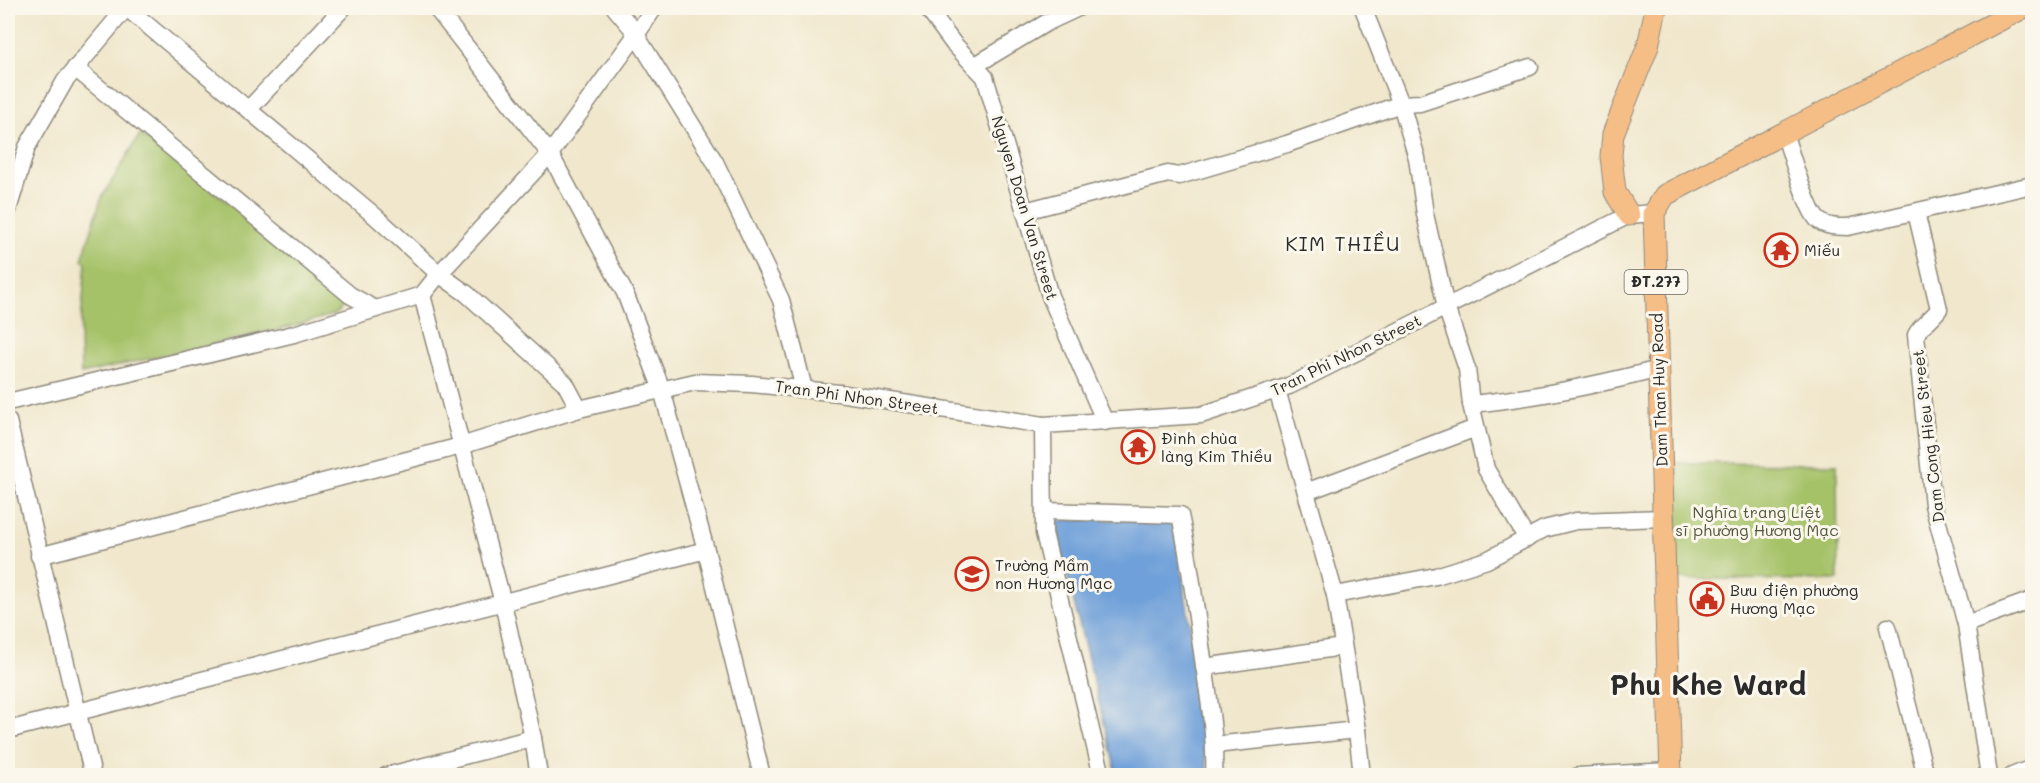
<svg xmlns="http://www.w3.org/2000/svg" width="2040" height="783" font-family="Mali,sans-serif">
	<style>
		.green { fill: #a6c269; stroke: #68764a; stroke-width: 1.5 }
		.water { fill: #70a0d9; stroke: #4e6682; stroke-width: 1.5 }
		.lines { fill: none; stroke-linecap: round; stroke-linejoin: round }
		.minor-casing { stroke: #8e897c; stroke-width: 19 }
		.major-casing { stroke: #8e897c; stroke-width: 23 }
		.minor { stroke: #fff; stroke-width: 16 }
		.major { stroke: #f6be87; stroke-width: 21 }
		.labels { text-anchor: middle; stroke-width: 6; stroke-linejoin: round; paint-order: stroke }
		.shield { fill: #fbf7ec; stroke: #696865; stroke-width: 1.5 }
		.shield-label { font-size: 15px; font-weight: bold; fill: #2b2b2b }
		.street-label { font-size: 16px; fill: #2b2b2b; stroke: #fbf7ec }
		.poi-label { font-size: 16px; fill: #2b2b2b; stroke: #fbf7ec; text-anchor: start }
		.park-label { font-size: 16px; fill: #50583e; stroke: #fbf7ec }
		.quarter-label { font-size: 20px; letter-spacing: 1.5px; fill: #2b2b2b; stroke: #fbf7ec }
		.town-label { font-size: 28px; font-weight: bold; fill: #2b2b2b; stroke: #fbf7ec }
	</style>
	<rect width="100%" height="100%" fill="#fbf7ec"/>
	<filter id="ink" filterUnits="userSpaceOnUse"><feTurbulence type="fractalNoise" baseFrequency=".0167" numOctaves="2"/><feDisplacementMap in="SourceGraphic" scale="12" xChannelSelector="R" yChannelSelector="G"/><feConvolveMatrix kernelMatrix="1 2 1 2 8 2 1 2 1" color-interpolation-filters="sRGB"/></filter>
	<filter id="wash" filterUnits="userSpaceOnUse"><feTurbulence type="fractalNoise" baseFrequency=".008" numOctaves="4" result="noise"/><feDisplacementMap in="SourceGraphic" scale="24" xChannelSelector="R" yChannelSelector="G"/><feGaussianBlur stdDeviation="1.35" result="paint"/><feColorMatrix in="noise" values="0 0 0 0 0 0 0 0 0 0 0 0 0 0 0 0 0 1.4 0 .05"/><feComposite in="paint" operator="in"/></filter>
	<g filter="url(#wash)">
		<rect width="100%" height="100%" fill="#f0e7cc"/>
		<g class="green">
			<polygon points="140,134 336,287 343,299 342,308 335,314 294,326 81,374 80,335 86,262 82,260 101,199"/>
			<polygon points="1677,463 1837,464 1838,580 1677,579"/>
		</g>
		<polygon class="water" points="1062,520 1169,520 1175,526 1207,739 1204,750 1208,775 1117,775 1061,551 1057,522"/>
	</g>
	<g filter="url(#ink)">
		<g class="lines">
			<g class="minor-casing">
				<g id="minor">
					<polyline points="127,8 375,216 439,274 467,294 565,383 579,409"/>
					<polyline points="436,8 550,154 625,293 662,390 706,550 762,776"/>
					<polyline points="615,8 631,27 715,162 781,300 804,389"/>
					<polyline points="927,8 953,43 985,77 1050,296 1105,422"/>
					<path d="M 1363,8 L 1401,104 L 1417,158 L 1425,214 L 1446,307 L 1467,369 L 1471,404 C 1534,398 1597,385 1659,369"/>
					<polyline points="974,66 1046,23 1078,8"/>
					<polyline points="75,68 350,295 375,309"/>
					<polyline points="248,110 343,8"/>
					<path d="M 1784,132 C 1790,151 1806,207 1817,219 C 1825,227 1837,227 1848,227 L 2032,185"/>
					<polyline points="8,210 27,147 65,81 126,8"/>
					<polyline points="1025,211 1168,174 1179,176 1287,144 1401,104 1420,103 1530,67"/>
					<path d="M 1916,212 L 1939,309 C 1932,319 1921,325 1916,335 L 1933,505 L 1966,624 L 1989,776"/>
					<polyline points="422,295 503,603 533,738 539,776"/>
					<polyline points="1277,390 1335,595 1357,730 1362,776"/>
					<polyline points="8,402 294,334 422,295 439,274 550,154 636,35 654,8"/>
					<polyline points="1471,404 1486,469 1527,539"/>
					<polyline points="8,421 93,776"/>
					<polyline points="1043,425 1044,533 1102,776"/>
					<polyline points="1306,492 1476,428"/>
					<path d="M 1044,511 L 1180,515 C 1190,561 1195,606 1202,652 C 1208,693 1216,735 1214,776"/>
					<polyline points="39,556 461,446 579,409 695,382 752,384 839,393 1043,425 1201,415 1289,386 1629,215 1654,213"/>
					<polyline points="1335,595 1436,576 1487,560 1544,529 1576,521 1663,518"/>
					<polyline points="1966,624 2032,600"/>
					<polyline points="1888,627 1926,776"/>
					<polyline points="1204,667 1343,647"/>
					<polyline points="8,730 706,550"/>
					<polyline points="1214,745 1357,730"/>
					<polyline points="386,776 533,738"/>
					<polyline points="1578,776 1670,771"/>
					<polyline points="2012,776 2032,768"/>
				</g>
			</g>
			<g class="major-casing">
				<g id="major">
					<polyline points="1629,215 1615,192 1611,156 1613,134 1648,46 1656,8"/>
					<polyline points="1671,776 1654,213 1665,195 2023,8"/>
				</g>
			</g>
			<use href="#minor" class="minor"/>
			<use href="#major" class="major"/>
		</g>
	</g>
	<defs>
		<g id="temple-ring" transform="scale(1.725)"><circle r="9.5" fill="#fbf7ec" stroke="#c8321e" stroke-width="1.5"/><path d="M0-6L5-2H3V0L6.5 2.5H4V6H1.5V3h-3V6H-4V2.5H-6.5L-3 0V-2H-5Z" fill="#c8321e"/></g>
		<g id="school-ring" transform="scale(1.725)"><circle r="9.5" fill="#fbf7ec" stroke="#c8321e" stroke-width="1.5"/><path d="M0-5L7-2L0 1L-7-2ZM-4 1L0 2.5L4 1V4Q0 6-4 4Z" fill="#c8321e"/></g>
		<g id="civic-ring" transform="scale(1.725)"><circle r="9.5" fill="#fbf7ec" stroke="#c8321e" stroke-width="1.5"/><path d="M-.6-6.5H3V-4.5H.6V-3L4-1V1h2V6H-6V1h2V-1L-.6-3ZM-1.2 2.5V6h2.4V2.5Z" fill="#c8321e"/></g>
	</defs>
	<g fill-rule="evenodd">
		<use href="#temple-ring" x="1781" y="250"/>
		<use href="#temple-ring" x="1138" y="447"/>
		<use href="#school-ring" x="972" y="574"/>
		<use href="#civic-ring" x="1707" y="599"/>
	</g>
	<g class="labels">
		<rect class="shield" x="1624.5" y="270" width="63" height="24" rx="4.5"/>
		<g class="shield-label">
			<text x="1656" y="287">ĐT.277</text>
		</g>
		<g class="street-label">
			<text transform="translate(1025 208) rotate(73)" y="6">Nguyen Doan Van Street</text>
			<text transform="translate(1346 355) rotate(-26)" y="6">Tran Phi Nhon Street</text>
			<text transform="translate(1659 390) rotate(-92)" y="6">Dam Than Huy Road</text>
			<text transform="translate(857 397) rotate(8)" y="6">Tran Phi Nhon Street</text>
			<text transform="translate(1928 436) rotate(-97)" y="6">Dam Cong Hieu Street</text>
		</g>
		<g class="poi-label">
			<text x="1804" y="256">Miếu</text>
			<text x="1161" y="444">Đình chùa<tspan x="1161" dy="18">làng Kim Thiều</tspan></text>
			<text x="995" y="571">Trường Mầm<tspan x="995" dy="18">non Hương Mạc</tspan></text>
			<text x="1730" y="596">Bưu điện phường<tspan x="1730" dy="18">Hương Mạc</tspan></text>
		</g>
		<g class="park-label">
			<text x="1757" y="518">Nghĩa trang Liệt<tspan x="1757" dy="18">sĩ phường Hương Mạc</tspan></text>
		</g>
		<g class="quarter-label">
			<text x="1343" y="251">KIM THIỀU</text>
		</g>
		<g class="town-label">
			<text x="1708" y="695">Phu Khe Ward</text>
		</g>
	</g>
	<rect width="2040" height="783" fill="none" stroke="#fbf7ec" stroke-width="30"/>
</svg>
